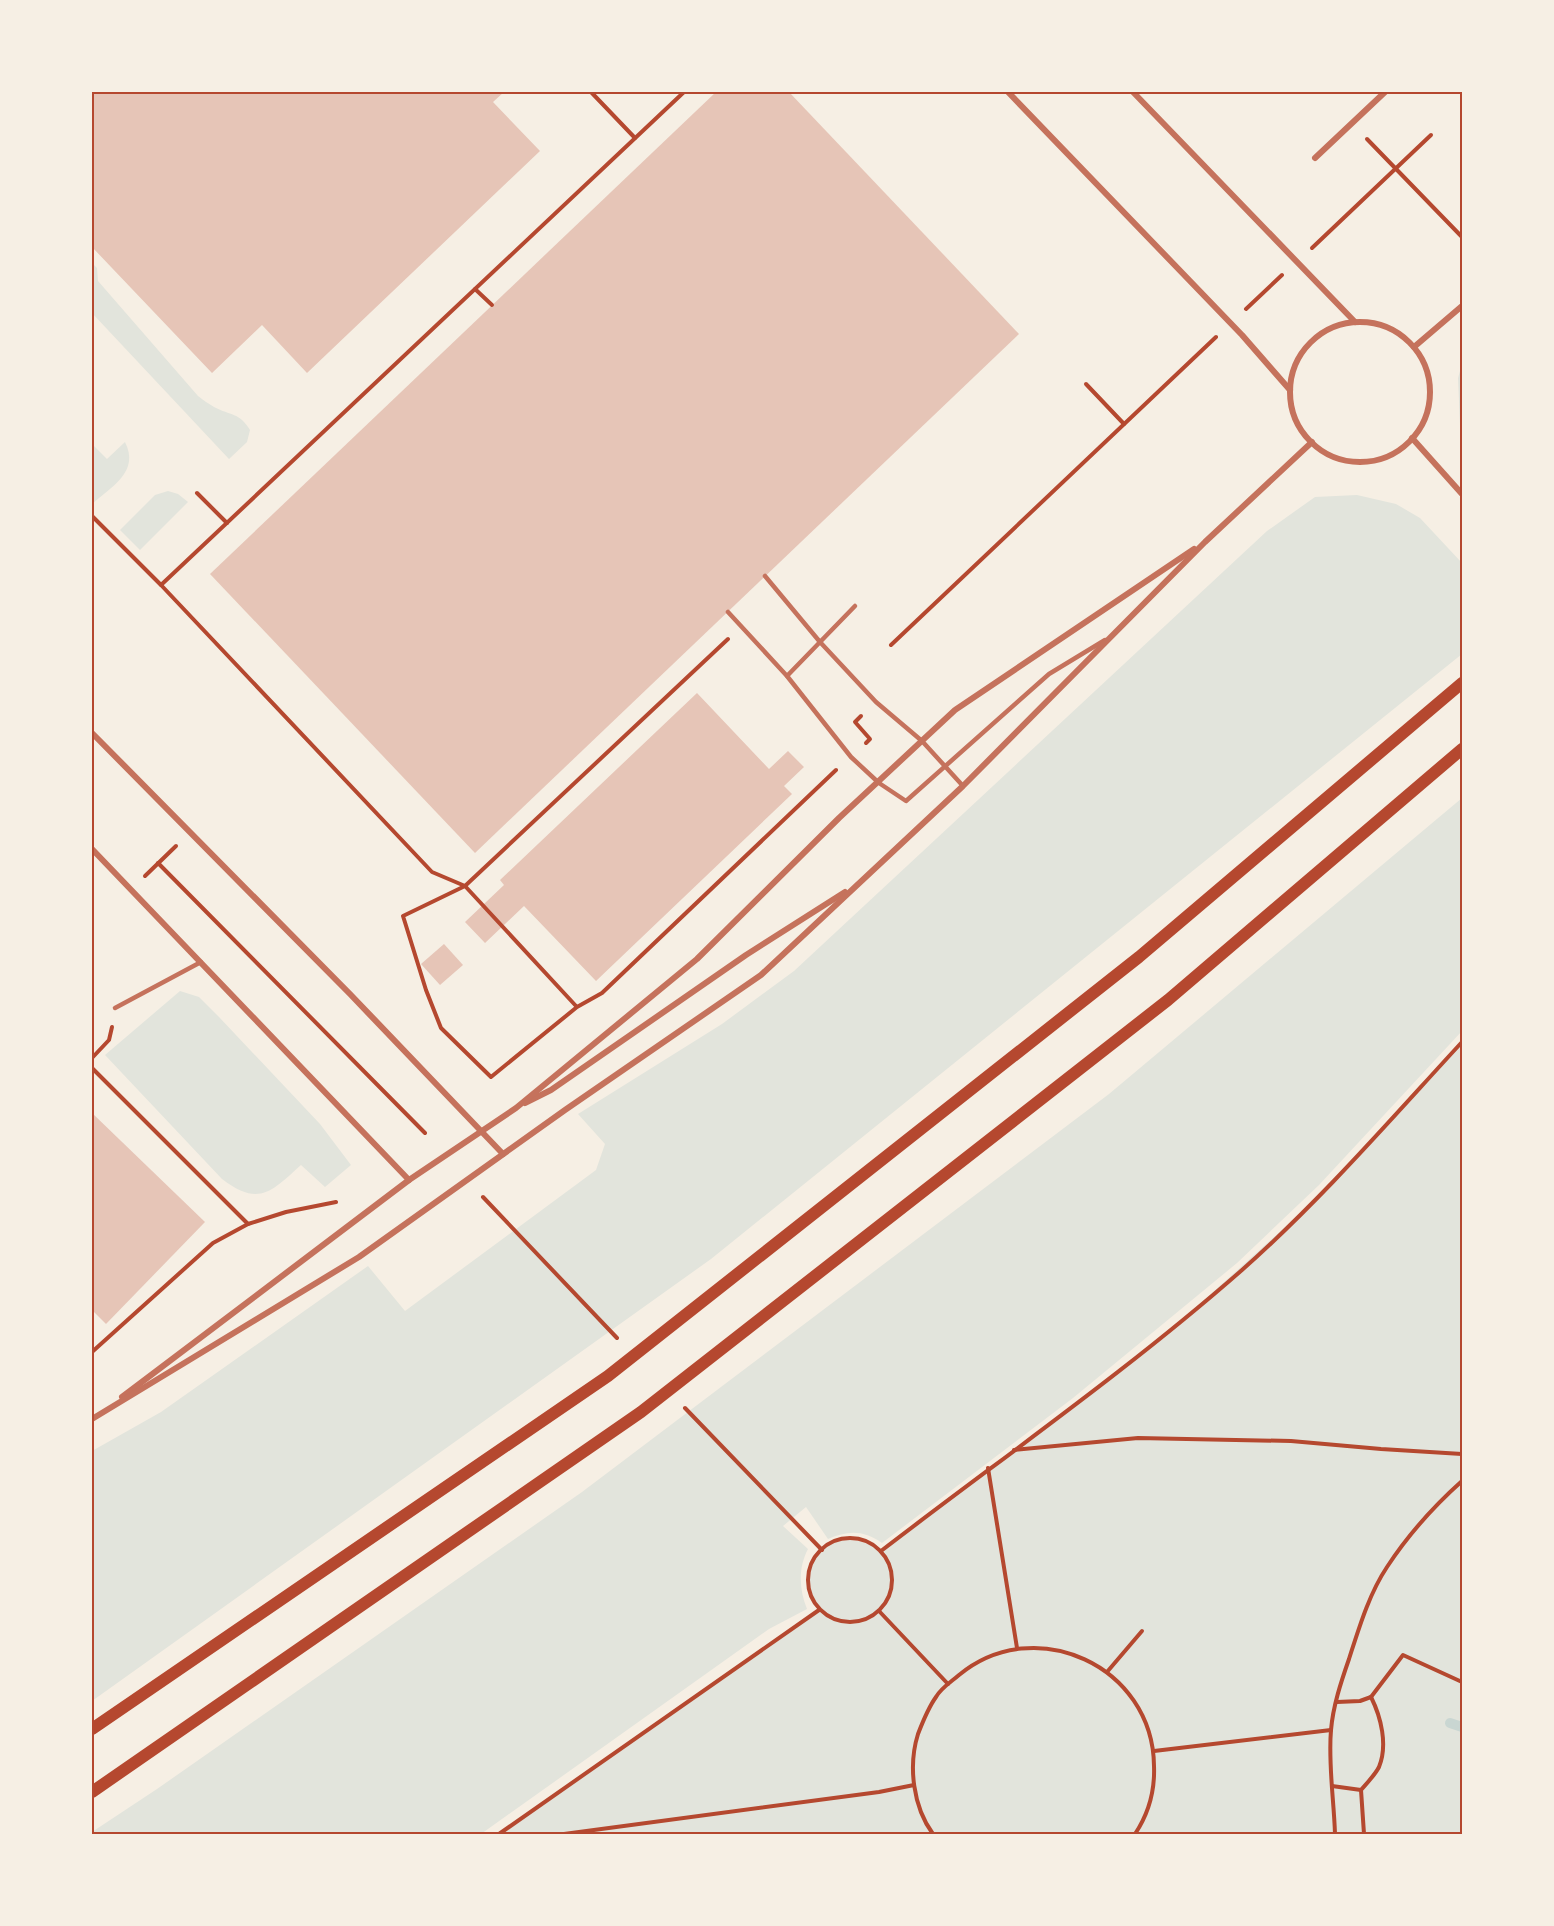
<svg xmlns="http://www.w3.org/2000/svg" width="1554" height="1926" font-family="Poppins,sans-serif">
	<style>
		.green { fill: #e2e4dc }
		.lines { fill: none; stroke-linecap: round; stroke-linejoin: round }
		.stream { stroke: #c9d6d2; stroke-width: 10 }
		.building { fill: #e6c5b7 }
		.path { stroke: #b5482f; stroke-width: 4 }
		.service { stroke: #c5725c; stroke-width: 4.5 }
		.minor { stroke: #c5725c; stroke-width: 6 }
		.secondary { stroke: #b5482f; stroke-width: 12 }
		.neatline { fill: none; stroke: #b5482f; stroke-width: 2 }
	</style>
	<rect width="100%" height="100%" fill="#f6efe4"/>
	<g class="green">
		<path d="M 92,263 L 97,268 L 98,281 L 198,396 C 203,400 209,404 214,407 C 231,416 239,412 250,430 L 247,442 L 229,459 L 92,313 Z"/>
		<polygon points="1462,364 1462,431 1460,425 1458,378"/>
		<path d="M 125,442 C 140,472 112,486 92,504 L 92,444 L 107,459 Z"/>
		<polygon points="168,491 178,494 188,502 140,550 120,530 155,495"/>
		<polygon points="1357,495 1396,504 1420,518 1462,563 1462,654 711,1259 92,1701 92,1451 161,1412 368,1266 405,1311 596,1170 605,1144 578,1114 722,1024 794,971 1267,531 1315,497"/>
		<path d="M 1462,798 L 1462,1031 L 1319,1185 L 1237,1263 L 1073,1398 L 882,1543 C 864,1530 848,1530 828,1539 L 806,1507 L 783,1526 L 808,1549 C 798,1568 799,1589 807,1609 L 769,1629 L 481,1834 L 92,1834 L 92,1832 L 157,1789 L 582,1492 L 1109,1094 Z"/>
		<path d="M 180,991 L 199,997 L 219,1017 L 320,1124 L 351,1165 L 325,1187 L 301,1165 C 271,1192 259,1207 222,1179 L 105,1055 Z"/>
		<path d="M 1462,1042 L 1462,1834 L 499,1834 L 819,1610 C 789,1562 835,1519 881,1551 L 1172,1329 L 1315,1200 Z"/>
	</g>
	<g class="lines">
		<polyline class="stream" points="1450,1723 1462,1727"/>
	</g>
	<g class="building">
		<polygon points="92,92 504,92 493,102 540,151 307,373 262,325 212,373 92,247"/>
		<polygon points="716,92 789,92 1019,334 475,853 210,574"/>
		<polygon points="697,693 769,769 788,751 804,767 784,786 792,794 596,981 524,906 485,943 465,922 504,885 500,880"/>
		<polygon points="444,944 463,965 440,985 421,964"/>
		<polygon points="92,1113 205,1222 106,1324 92,1310"/>
	</g>
	<g class="lines">
		<g class="path">
			<polyline points="591,92 635,138"/>
			<polyline points="1367,139 1462,237"/>
			<polyline points="1312,248 1431,135"/>
			<polyline points="475,289 492,305"/>
			<polyline points="1246,309 1282,275"/>
			<polyline points="1086,384 1124,424"/>
			<polyline points="197,493 227,523"/>
			<polyline points="92,516 161,585 432,872 465,886 576,1006"/>
			<polyline points="161,585 684,92"/>
			<polyline points="728,639 465,886 403,916 426,990 441,1028 491,1077 577,1007 602,993 836,770"/>
			<polyline points="891,645 1216,337"/>
			<polyline points="861,716 855,722 870,739 866,743"/>
			<polyline points="158,863 425,1133"/>
			<polyline points="145,876 176,846"/>
			<polyline points="92,1058 109,1040 112,1027"/>
			<polyline points="92,1068 248,1224"/>
			<polyline points="483,1197 617,1338"/>
			<polyline points="92,1352 213,1243 248,1224 286,1212 336,1202"/>
			<polyline points="685,1408 822,1550"/>
			<polyline points="1014,1450 1138,1438 1291,1441 1381,1449 1462,1454"/>
			<polyline points="988,1468 1017,1648"/>
			<circle cx="850" cy="1580" r="42"/>
			<path d="M 881,1551 C 1002,1458 1127,1371 1242,1270 C 1321,1200 1391,1119 1462,1042"/>
			<polyline points="879,1611 948,1684"/>
			<polyline points="1107,1672 1142,1631"/>
			<polyline points="1371,1697 1403,1655 1462,1682"/>
			<polyline points="1337,1702 1360,1701 1371,1697"/>
			<polyline points="1154,1751 1331,1730"/>
			<polyline points="1332,1786 1361,1790"/>
			<polyline points="499,1834 819,1610"/>
			<polyline points="564,1834 879,1792 914,1785"/>
			<path d="M 933,1834 C 913,1807 908,1766 918,1734 C 923,1721 928,1708 936,1697 C 941,1688 951,1682 959,1675 C 1035,1612 1153,1666 1154,1766 C 1155,1791 1149,1813 1135,1834"/>
			<path d="M 1335,1834 C 1334,1800 1328,1764 1331,1730 C 1333,1706 1341,1682 1349,1659 C 1359,1628 1369,1594 1387,1567 C 1408,1535 1434,1506 1462,1481"/>
			<path d="M 1364,1834 L 1361,1790 C 1366,1784 1375,1775 1379,1767 C 1388,1745 1381,1717 1371,1697"/>
		</g>
		<g class="service">
			<polyline points="765,576 820,642 876,702 922,741 963,786"/>
			<polyline points="728,612 787,676 851,757 879,783 906,801 1049,674 1105,640"/>
			<polyline points="787,676 855,606"/>
			<polyline points="115,1008 201,962"/>
		</g>
		<g class="minor">
			<polyline points="1008,92 1242,335 1290,390"/>
			<polyline points="1133,92 1355,322"/>
			<polyline points="1315,158 1385,92"/>
			<circle cx="1360" cy="392" r="70"/>
			<polyline points="1414,347 1462,306"/>
			<polyline points="1412,438 1462,494"/>
			<polyline points="92,733 350,994 503,1154"/>
			<polyline points="92,849 409,1180"/>
			<polyline points="525,1103 551,1090 746,955 845,892"/>
			<polyline points="122,1397 409,1180 516,1108 697,959 839,818 955,710 1194,549"/>
			<polyline points="92,1419 359,1257 565,1110 761,975 963,786 1205,542 1312,442"/>
		</g>
		<g class="secondary">
			<polyline points="92,1729 608,1376 1139,957 1462,683"/>
			<polyline points="92,1792 641,1412 1168,1000 1462,749"/>
		</g>
	</g>
	<rect width="1554" height="1926" fill="none" stroke="#f6efe4" stroke-width="186"/>
	<rect x="93" y="93" width="1368" height="1740" class="neatline"/>
</svg>
